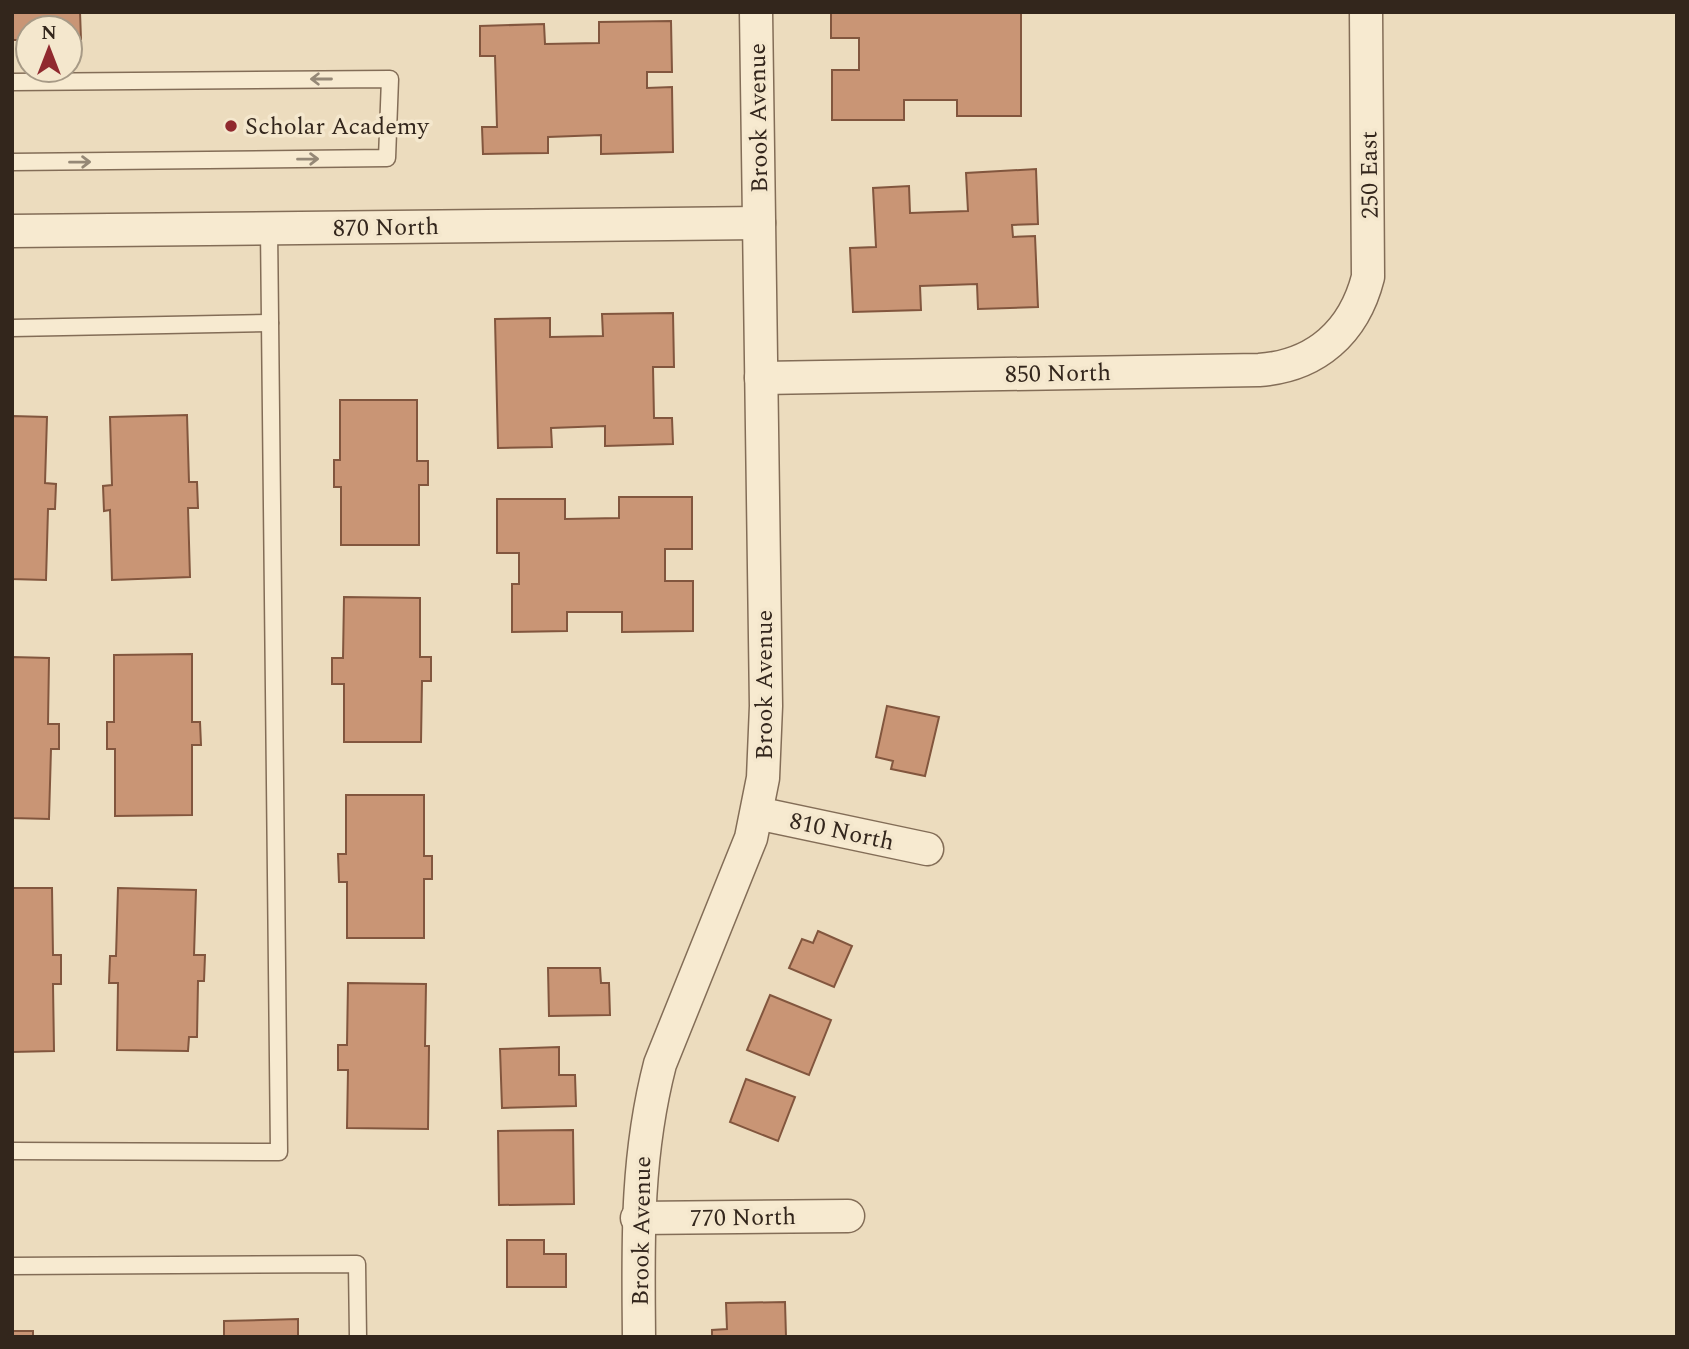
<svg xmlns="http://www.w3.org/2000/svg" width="1689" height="1349" font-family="Spectral,serif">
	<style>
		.building { fill: #c99575; stroke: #82563e; stroke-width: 2 }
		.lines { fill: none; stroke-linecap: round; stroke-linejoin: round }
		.service-casing { stroke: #836d57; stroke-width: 19 }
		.minor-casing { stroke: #836d57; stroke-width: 35 }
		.service { stroke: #f7ead0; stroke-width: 16 }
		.minor { stroke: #f7ead0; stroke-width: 32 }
		.oneway { stroke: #958876 }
		.poi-dot { fill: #90292e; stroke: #f4e7cd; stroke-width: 2.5 }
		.labels { text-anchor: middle; stroke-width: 7; stroke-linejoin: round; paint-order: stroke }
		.street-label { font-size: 24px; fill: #33261c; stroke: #f4e7cd }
		.poi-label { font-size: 24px; fill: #33261c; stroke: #f4e7cd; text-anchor: start }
	</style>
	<rect width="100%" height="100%" fill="#ecdcbe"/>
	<g class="building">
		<polygon points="12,12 80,12 81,39 70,39 70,28 28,28 28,40 12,40"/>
		<polygon points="831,12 1021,12 1021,116 957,116 957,100 904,100 904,120 832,120 832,70 859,70 859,38 831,38"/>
		<polygon points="671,21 672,72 647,72 647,88 672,87 673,152 601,154 601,135 548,137 548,153 483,154 482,127 497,127 495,56 480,56 480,26 544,24 545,44 599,43 599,22"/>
		<polygon points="1036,169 1038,224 1012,225 1013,237 1035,236 1038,307 978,309 977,284 920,286 921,310 853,312 850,248 876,247 873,188 909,186 910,213 968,211 966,173"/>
		<polygon points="673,313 674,367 653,367 654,418 672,418 673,444 605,446 605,426 551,428 552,447 498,448 495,319 550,318 550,337 603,336 602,314"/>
		<polygon points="340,400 417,400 417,461 428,461 428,485 419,485 419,545 341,545 341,487 334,487 334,460 340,460"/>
		<polygon points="187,415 189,482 197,482 198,508 188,508 190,577 112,580 110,510 104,511 103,486 112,485 110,417"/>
		<polygon points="12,416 47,417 45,483 56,484 55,509 48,509 46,580 12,579"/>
		<polygon points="619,497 692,497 692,549 665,549 665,581 693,581 693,631 622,632 622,612 567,612 567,631 512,632 512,584 519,584 519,553 497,553 497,499 565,499 565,519 619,518"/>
		<polygon points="344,597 420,598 420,657 431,657 431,681 422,681 421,742 344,742 344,684 332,684 332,658 343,658"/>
		<polygon points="192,654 192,722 200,722 201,745 192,745 192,815 115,816 115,749 107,749 107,722 114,722 114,655"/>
		<polygon points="12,657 49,658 48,724 59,724 59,749 51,749 49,819 12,818"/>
		<polygon points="887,706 939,717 925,776 891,769 893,761 876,757"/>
		<polygon points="346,795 424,795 424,856 432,856 432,879 424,879 424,938 347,938 347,882 339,882 338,854 346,854"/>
		<polygon points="12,888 52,888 53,955 61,955 61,984 53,984 54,1051 12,1052"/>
		<polygon points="118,888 196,890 194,955 205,955 204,981 198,981 197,1037 189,1037 188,1051 117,1050 118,983 109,983 110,956 116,956"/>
		<polygon points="818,931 852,946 834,987 789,968 802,939 813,943"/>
		<polygon points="548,968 600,968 601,983 609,983 610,1015 549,1016"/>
		<polygon points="348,983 426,984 425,1046 429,1046 428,1129 347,1128 348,1070 338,1070 338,1045 347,1045"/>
		<polygon points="770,995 831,1020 809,1075 747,1050"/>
		<polygon points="559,1047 559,1075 575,1075 576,1106 502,1108 500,1049"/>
		<polygon points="746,1079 795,1097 778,1141 730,1122"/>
		<polygon points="573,1130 574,1204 499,1205 498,1131"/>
		<polygon points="507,1240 544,1240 544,1254 566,1254 566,1287 507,1287"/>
		<polygon points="785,1302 786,1337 712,1337 712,1330 727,1329 726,1303"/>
		<polygon points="298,1319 298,1336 308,1337 224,1337 224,1321"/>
		<rect x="12" y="1331" width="21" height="6"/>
	</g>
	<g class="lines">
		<g class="service-casing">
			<g id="service">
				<polyline points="12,82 390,79 387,158 12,162"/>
				<polyline points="12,328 270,323"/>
				<polyline points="12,1151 279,1152 269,228"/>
				<polyline points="12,1266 357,1264 358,1337"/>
			</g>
		</g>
		<g class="minor-casing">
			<g id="minor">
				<polyline points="12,231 759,223"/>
				<path d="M 761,378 L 1259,370 C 1316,366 1354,332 1368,277 L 1366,12"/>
				<polyline points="757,813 927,849"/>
				<polyline points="637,1218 848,1216"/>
				<path d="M 639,1337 C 638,1242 636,1157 660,1064 L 751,838 L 763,778 L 766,706 L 756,12"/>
			</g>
		</g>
		<use href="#service" class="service"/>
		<use href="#minor" class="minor"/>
	</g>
	<defs><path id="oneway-shaft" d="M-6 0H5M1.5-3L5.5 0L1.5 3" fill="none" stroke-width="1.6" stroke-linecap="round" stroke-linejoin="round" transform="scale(1.75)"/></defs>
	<g class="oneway">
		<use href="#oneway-shaft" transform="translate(321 79) rotate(180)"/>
		<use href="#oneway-shaft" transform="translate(308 159) rotate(-1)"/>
		<use href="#oneway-shaft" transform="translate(80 162) rotate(-1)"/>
	</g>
	<circle class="poi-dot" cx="231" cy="126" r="7"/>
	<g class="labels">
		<g class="street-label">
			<text transform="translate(758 118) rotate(-91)" y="8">Brook Avenue</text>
			<text transform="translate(1369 175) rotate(-91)" y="8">250 East</text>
			<text transform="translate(386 227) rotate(-1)" y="8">870 North</text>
			<text transform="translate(1058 373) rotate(-1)" y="8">850 North</text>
			<text transform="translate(764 685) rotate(-90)" y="8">Brook Avenue</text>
			<text transform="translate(842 831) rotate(12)" y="8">810 North</text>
			<text transform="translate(743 1217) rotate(-1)" y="8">770 North</text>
			<text transform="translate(641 1231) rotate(-89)" y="8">Brook Avenue</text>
		</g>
		<g class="poi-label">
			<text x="245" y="134">Scholar Academy</text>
		</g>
	</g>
	<rect width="1689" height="1349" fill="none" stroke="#33261c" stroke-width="28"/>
	<g transform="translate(49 49)"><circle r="33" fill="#f4e7cd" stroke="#a79a86" stroke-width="2"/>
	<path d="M0-5L12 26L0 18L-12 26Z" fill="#90292e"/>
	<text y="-10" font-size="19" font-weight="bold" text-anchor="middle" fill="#33261c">N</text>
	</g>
</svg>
